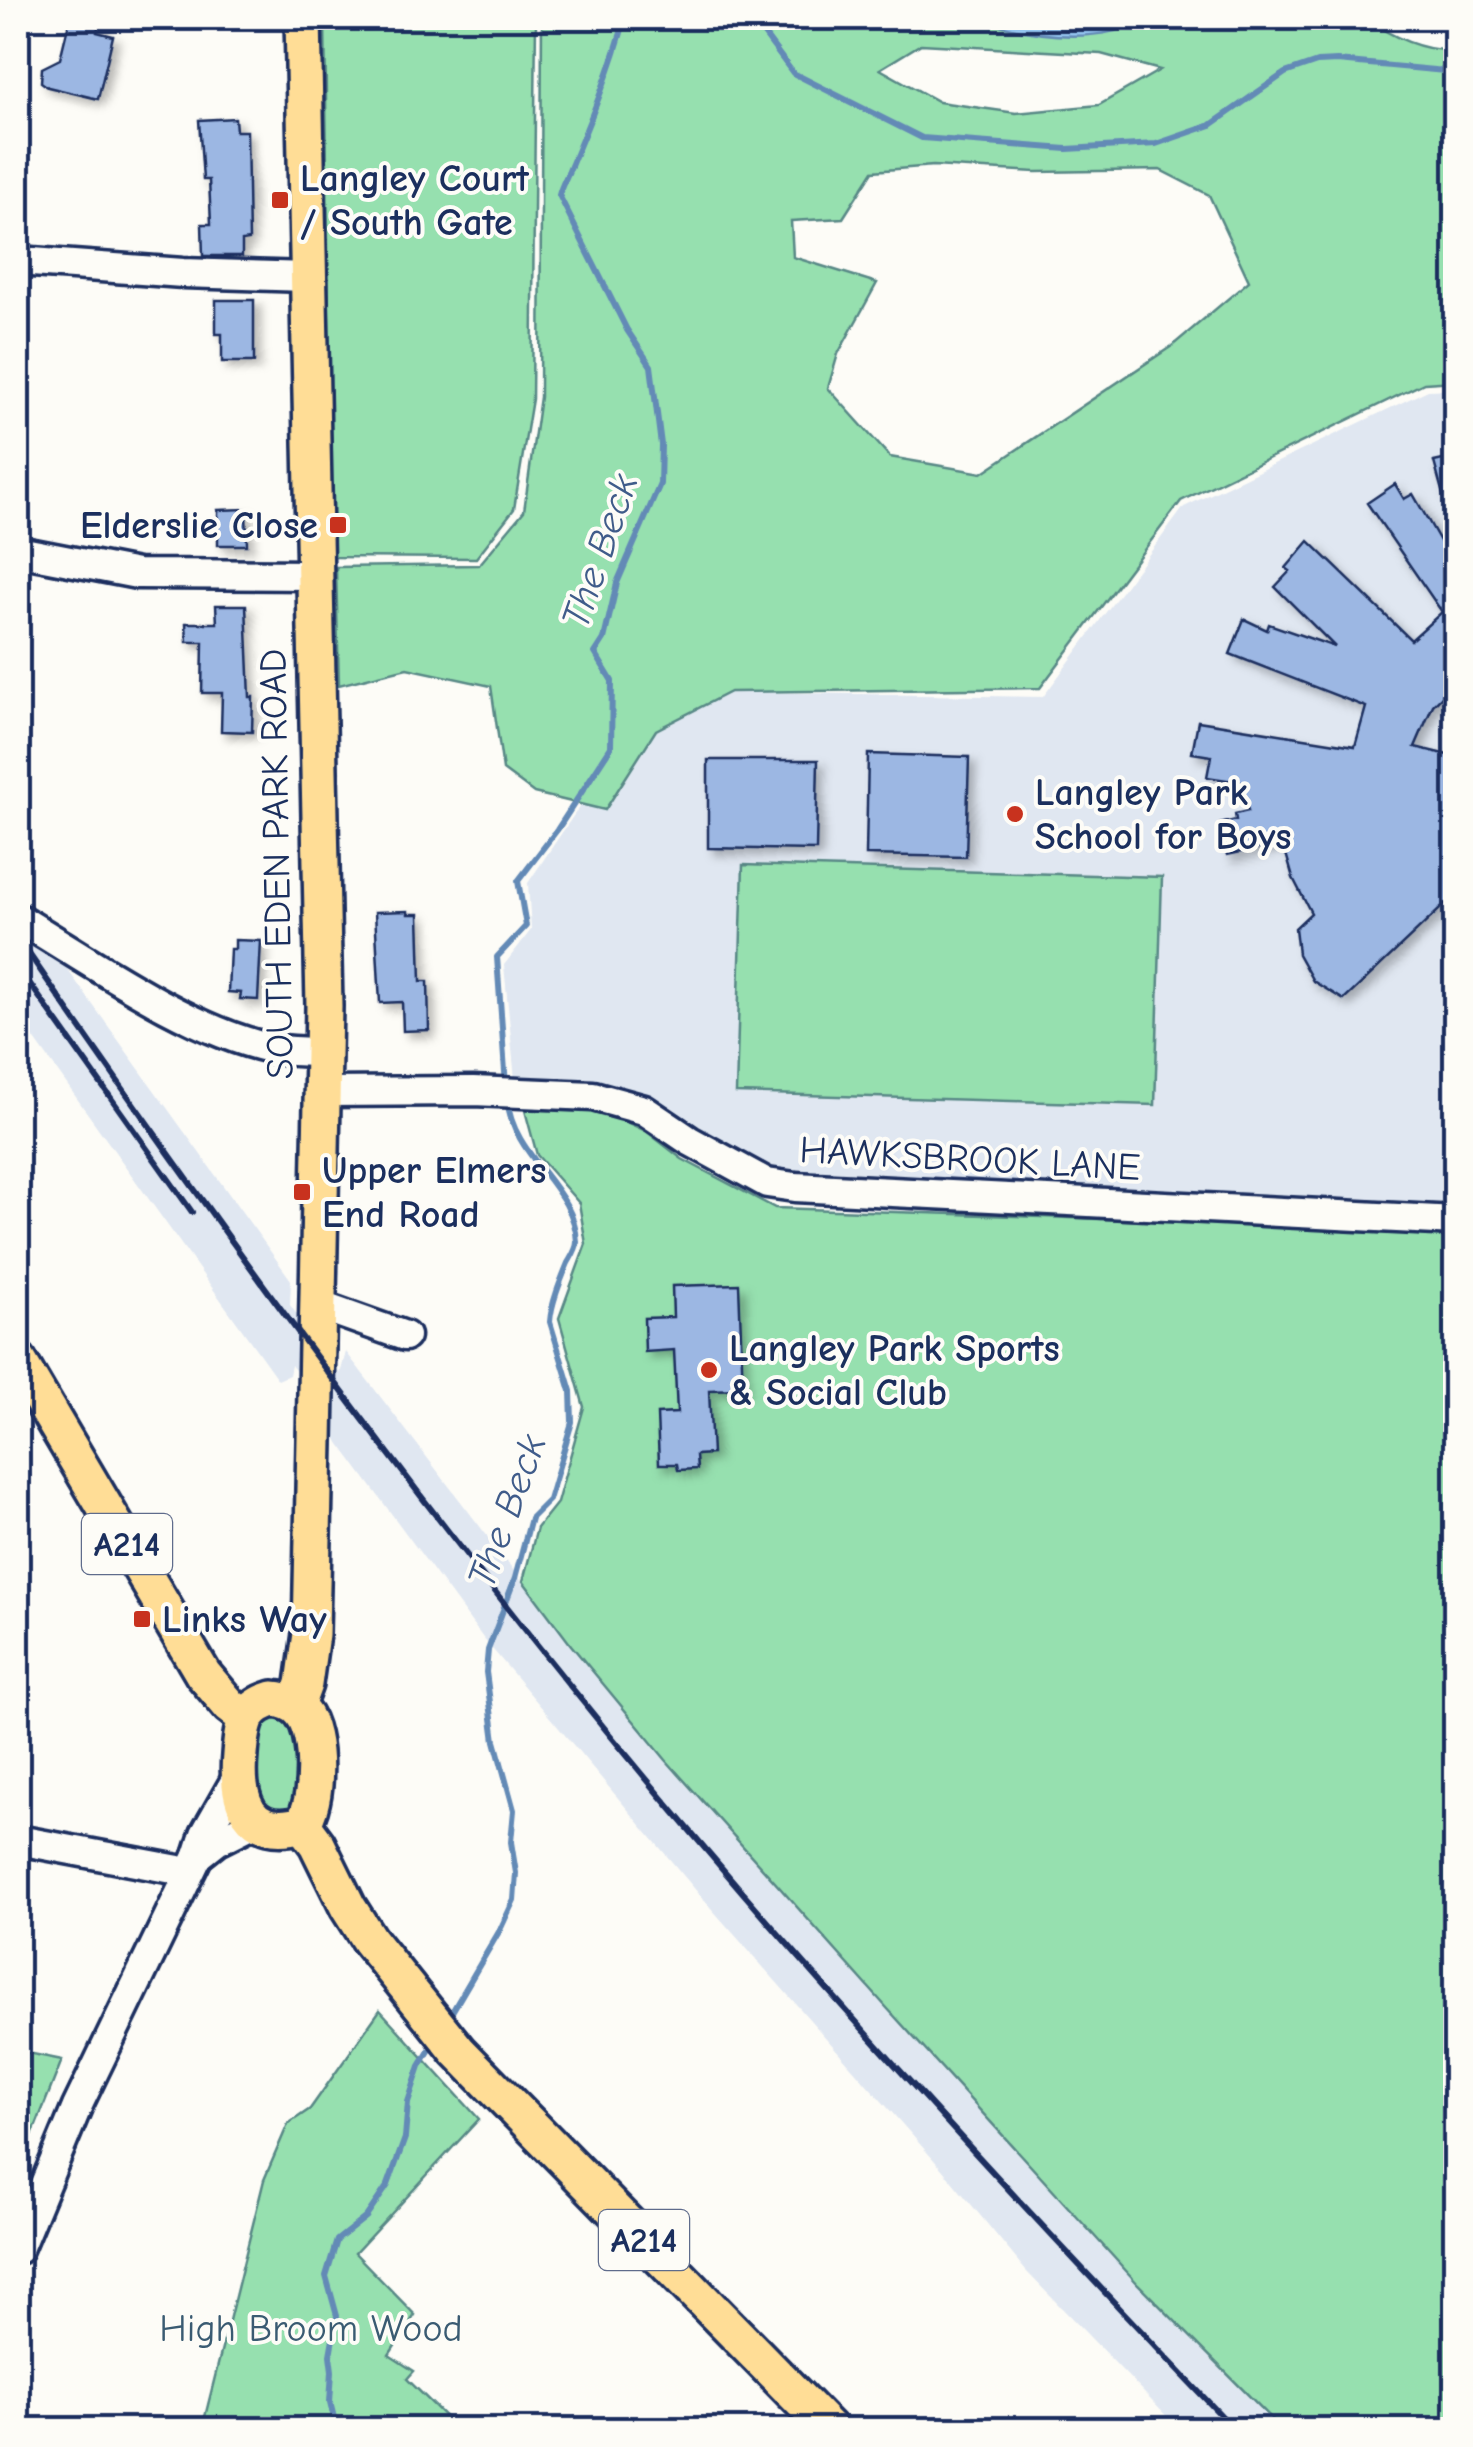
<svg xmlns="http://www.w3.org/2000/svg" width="1473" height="2447" font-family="'Comic Neue',sans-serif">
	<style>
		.built { fill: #e0e7f1 }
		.green { fill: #96e0af; stroke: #588886; stroke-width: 2.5; fill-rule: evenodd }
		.water { fill: #95c6f1; stroke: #648ab6; stroke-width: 2.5 }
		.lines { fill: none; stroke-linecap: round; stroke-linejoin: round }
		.stream { stroke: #648ab6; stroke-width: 6 }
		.building { fill: #9cb7e3; stroke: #1b2f5e; stroke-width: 2.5; filter: url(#shadow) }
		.minor-casing { stroke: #1b2f5e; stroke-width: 35 }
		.major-casing { stroke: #1b2f5e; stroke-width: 42 }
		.minor { stroke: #fdfcf7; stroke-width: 28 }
		.major { stroke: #ffdd96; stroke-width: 35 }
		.rail { stroke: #1b2f5e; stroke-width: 6 }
		.poi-dot { fill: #c8321e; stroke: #fdfcf7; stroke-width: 4 }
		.labels { text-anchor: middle; stroke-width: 8; stroke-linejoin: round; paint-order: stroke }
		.shield { fill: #fdfcf7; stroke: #5f6c8c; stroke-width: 2.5 }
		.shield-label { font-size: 35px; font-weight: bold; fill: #1b2f5e }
		.poi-label { font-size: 38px; font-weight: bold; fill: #1b2f5e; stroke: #fdfcf7; text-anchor: start }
		.street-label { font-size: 38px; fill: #1b2f5e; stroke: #fdfcf7 }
		.park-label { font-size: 38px; fill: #3a5b72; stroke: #fdfcf7 }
		.water-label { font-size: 40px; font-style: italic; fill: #405c8a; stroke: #fdfcf7 }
	</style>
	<defs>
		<filter id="shadow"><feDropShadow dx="6" dy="6" stdDeviation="5" flood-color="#0004"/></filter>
	</defs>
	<rect width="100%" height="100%" fill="#fdfcf7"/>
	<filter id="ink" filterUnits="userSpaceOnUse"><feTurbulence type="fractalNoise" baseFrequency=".01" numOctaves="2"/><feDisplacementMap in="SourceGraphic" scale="20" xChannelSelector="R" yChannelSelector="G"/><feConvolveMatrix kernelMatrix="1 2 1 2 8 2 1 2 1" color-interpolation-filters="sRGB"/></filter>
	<g filter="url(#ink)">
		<g class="built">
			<polygon points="1455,389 1455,1226 770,1174 645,1102 515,1080 504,965 531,930 528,883 621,745 622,690 1043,697 1184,507 1428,390"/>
			<polygon points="18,917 57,955 291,1280 290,1305 340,1374 346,1352 571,1645 666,1760 1138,2284 1282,2429 1179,2429 1026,2271 942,2169 710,1907 483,1638 340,1444 331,1429 332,1419 291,1365 289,1375 278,1380 18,1016"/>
		</g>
		<g class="green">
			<polygon points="325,18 536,18 532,399 514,509 476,558 332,557"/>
			<path d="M 542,18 L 1366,18 C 1391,37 1424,52 1455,50 L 1455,381 L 1424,383 L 1181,501 L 1040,688 L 730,692 L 656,730 L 605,810 L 534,793 L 503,770 L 491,686 L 407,668 L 339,685 L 336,567 L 479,565 L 524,511 L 540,397 ZM 921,44 L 1101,54 L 1160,70 L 1099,105 L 1016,113 L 939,102 L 880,69 ZM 933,166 L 1036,172 L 1160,170 L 1209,195 L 1249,281 L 1172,346 L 982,473 L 890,457 L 828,388 L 838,354 L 877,283 L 793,257 L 791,221 L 843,218 L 873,171 Z"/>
			<polygon points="743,865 1162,877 1155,1105 736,1093"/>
			<polygon points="523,1103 601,1110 646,1131 682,1159 775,1208 1455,1231 1455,2429 1282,2429 1138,2284 887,2008 666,1760 571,1645 523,1581 537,1528 557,1503 584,1407 559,1318 586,1244 579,1203 537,1155"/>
			<path d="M 279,1713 L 302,1729 L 294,1814 L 266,1811 C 255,1782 250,1752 261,1722 Z"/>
			<polygon points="380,2010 479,2119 355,2253 415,2315 389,2355 414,2371 407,2379 458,2429 202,2429 264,2180 288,2124 310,2109"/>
			<polygon points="18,2051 62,2060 18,2171"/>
		</g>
		<path class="water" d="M 978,18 L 1152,18 C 1097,45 1035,38 978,18 Z"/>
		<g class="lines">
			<g class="stream">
				<polyline points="752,18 793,73 922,138 1067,149 1156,144 1211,125 1285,73 1317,62 1337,61 1456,72"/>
				<path d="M 506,1086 L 497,957 L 526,926 L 518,881 L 557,830 L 611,747 L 612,681 L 595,653 L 604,639 L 617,583 L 660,484 L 661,445 L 651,366 L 627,330 L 559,195 C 562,183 567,177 571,166 C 591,118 612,68 625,18"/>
				<path d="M 449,2017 L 500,1930 L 514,1900 L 516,1873 L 511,1842 L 514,1810 L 495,1741 L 486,1672 L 488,1650 L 515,1578 L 531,1518 L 549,1500 L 572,1422 L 571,1391 L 550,1322 C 551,1304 561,1280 568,1263 C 572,1256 577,1249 577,1242 C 575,1186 513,1159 507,1099"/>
				<polyline points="337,2430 330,2402 332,2371 330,2355 337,2316 326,2276 337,2240 366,2217 388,2185 405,2138 408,2102 420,2066 435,2041"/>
			</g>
		</g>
		<g class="building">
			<polygon points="70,18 100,18 97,32 113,36 98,99 48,87 41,82 42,68 60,59"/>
			<polygon points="235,118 236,131 247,131 249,240 242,241 242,256 203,256 202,224 211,224 209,180 203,180 199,120"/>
			<polygon points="216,300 254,300 254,362 222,362 222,334 216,334"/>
			<polygon points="1456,457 1456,520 1450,520 1434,462"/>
			<polygon points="1395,484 1404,499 1413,494 1456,569 1456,682 1433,705 1415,747 1456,757 1456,894 1344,1000 1313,981 1298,954 1295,928 1311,913 1293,878 1283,843 1227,855 1220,824 1236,820 1235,814 1248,811 1241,782 1207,777 1211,756 1192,753 1198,721 1355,746 1366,707 1230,654 1244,619 1267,630 1269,624 1335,647 1275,587 1290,571 1286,568 1309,541 1411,640 1442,612 1367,503"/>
			<polygon points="246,509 247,545 218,545 218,510"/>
			<polygon points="216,605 246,605 250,697 253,697 252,732 221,731 222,693 202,693 203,642 187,642 186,623 217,623"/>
			<polygon points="868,754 969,757 966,857 866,855"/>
			<polygon points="708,760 818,760 816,850 708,848"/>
			<polygon points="408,911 408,914 419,914 421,981 428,981 429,1030 403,1031 402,1002 380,1003 375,912"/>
			<polygon points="235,940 261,941 258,1000 240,999 241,993 228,992 230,949 235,949"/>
			<polygon points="739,1284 743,1389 709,1390 712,1454 696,1455 697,1469 678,1470 677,1464 659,1464 657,1414 677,1413 674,1350 645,1352 644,1318 673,1317 672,1286"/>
		</g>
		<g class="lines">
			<g class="minor-casing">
				<g id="minor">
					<polyline points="18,261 183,273 307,277"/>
					<polyline points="18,551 137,574 313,575"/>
					<path d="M 18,918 C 90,961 189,1031 270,1048 C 287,1052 306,1051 324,1053"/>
					<polyline points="323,1092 473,1091 593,1096 644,1110 690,1141 767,1183 795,1187 1456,1221"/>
					<polyline points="318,1305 405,1336"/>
					<polyline points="18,1840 189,1872"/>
					<polyline points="198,1856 217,1841 257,1821"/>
					<polyline points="18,2249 77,2107 198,1856 205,1834 238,1776"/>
				</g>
			</g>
			<g class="major-casing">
				<g id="major">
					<polyline points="18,1360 203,1674 230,1706 246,1718"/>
					<path d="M 273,1699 C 285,1700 295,1703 302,1713 C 319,1734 319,1803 302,1824 C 247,1840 236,1799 240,1755 C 241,1742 242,1727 248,1716 C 254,1706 263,1702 273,1699 Z"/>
					<polyline points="296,1706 304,1684 311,1634 324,1006 303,18"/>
					<polyline points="302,1824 317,1844 348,1907 369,1940 458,2051 830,2430"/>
				</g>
			</g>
			<use href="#minor" class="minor"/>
			<use href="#major" class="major"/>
			<g class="rail">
				<path d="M 18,938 C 216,1225 421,1508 644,1776 C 832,2002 1032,2217 1235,2430"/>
				<polyline points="18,967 192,1212"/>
			</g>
		</g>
	</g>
	<g class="poi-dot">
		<rect x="270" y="190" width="20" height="20" rx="5"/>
		<rect x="328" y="515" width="20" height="20" rx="5"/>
		<circle cx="1015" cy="814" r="10"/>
		<rect x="292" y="1182" width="20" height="20" rx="5"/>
		<circle cx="709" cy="1370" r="10"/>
		<rect x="132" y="1609" width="20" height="20" rx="5"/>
	</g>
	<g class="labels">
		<g class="shield">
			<rect x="82" y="1514" width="90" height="60" rx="8"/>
			<rect x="599" y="2210" width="90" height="60" rx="8"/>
		</g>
		<g class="shield-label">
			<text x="127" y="1556">A214</text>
			<text x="644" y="2252">A214</text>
		</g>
		<g class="poi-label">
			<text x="300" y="191">Langley Court<tspan x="300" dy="44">/ South Gate</tspan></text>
			<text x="318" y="538" text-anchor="end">Elderslie Close</text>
			<text x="1035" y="805">Langley Park<tspan x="1035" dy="44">School for Boys</tspan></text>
			<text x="322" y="1183">Upper Elmers<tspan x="322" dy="44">End Road</tspan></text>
			<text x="729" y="1361">Langley Park Sports<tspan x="729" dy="44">&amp; Social Club</tspan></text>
			<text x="162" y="1632">Links Way</text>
		</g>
		<g class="street-label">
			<text transform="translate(276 864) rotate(-91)" y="13">SOUTH EDEN PARK ROAD</text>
			<text transform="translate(970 1158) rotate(3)" y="13">HAWKSBROOK LANE</text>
		</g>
		<g class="park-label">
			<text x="311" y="2341">High Broom Wood</text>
		</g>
		<g class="water-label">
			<text transform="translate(599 551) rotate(-71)" y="14">The Beck</text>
			<text transform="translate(506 1511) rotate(-70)" y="14">The Beck</text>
		</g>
	</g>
	<rect width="1473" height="2447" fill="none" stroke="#fdfcf7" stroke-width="60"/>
	<rect x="30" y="30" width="1413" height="2387" fill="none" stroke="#1b2f5e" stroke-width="4" filter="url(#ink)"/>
</svg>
